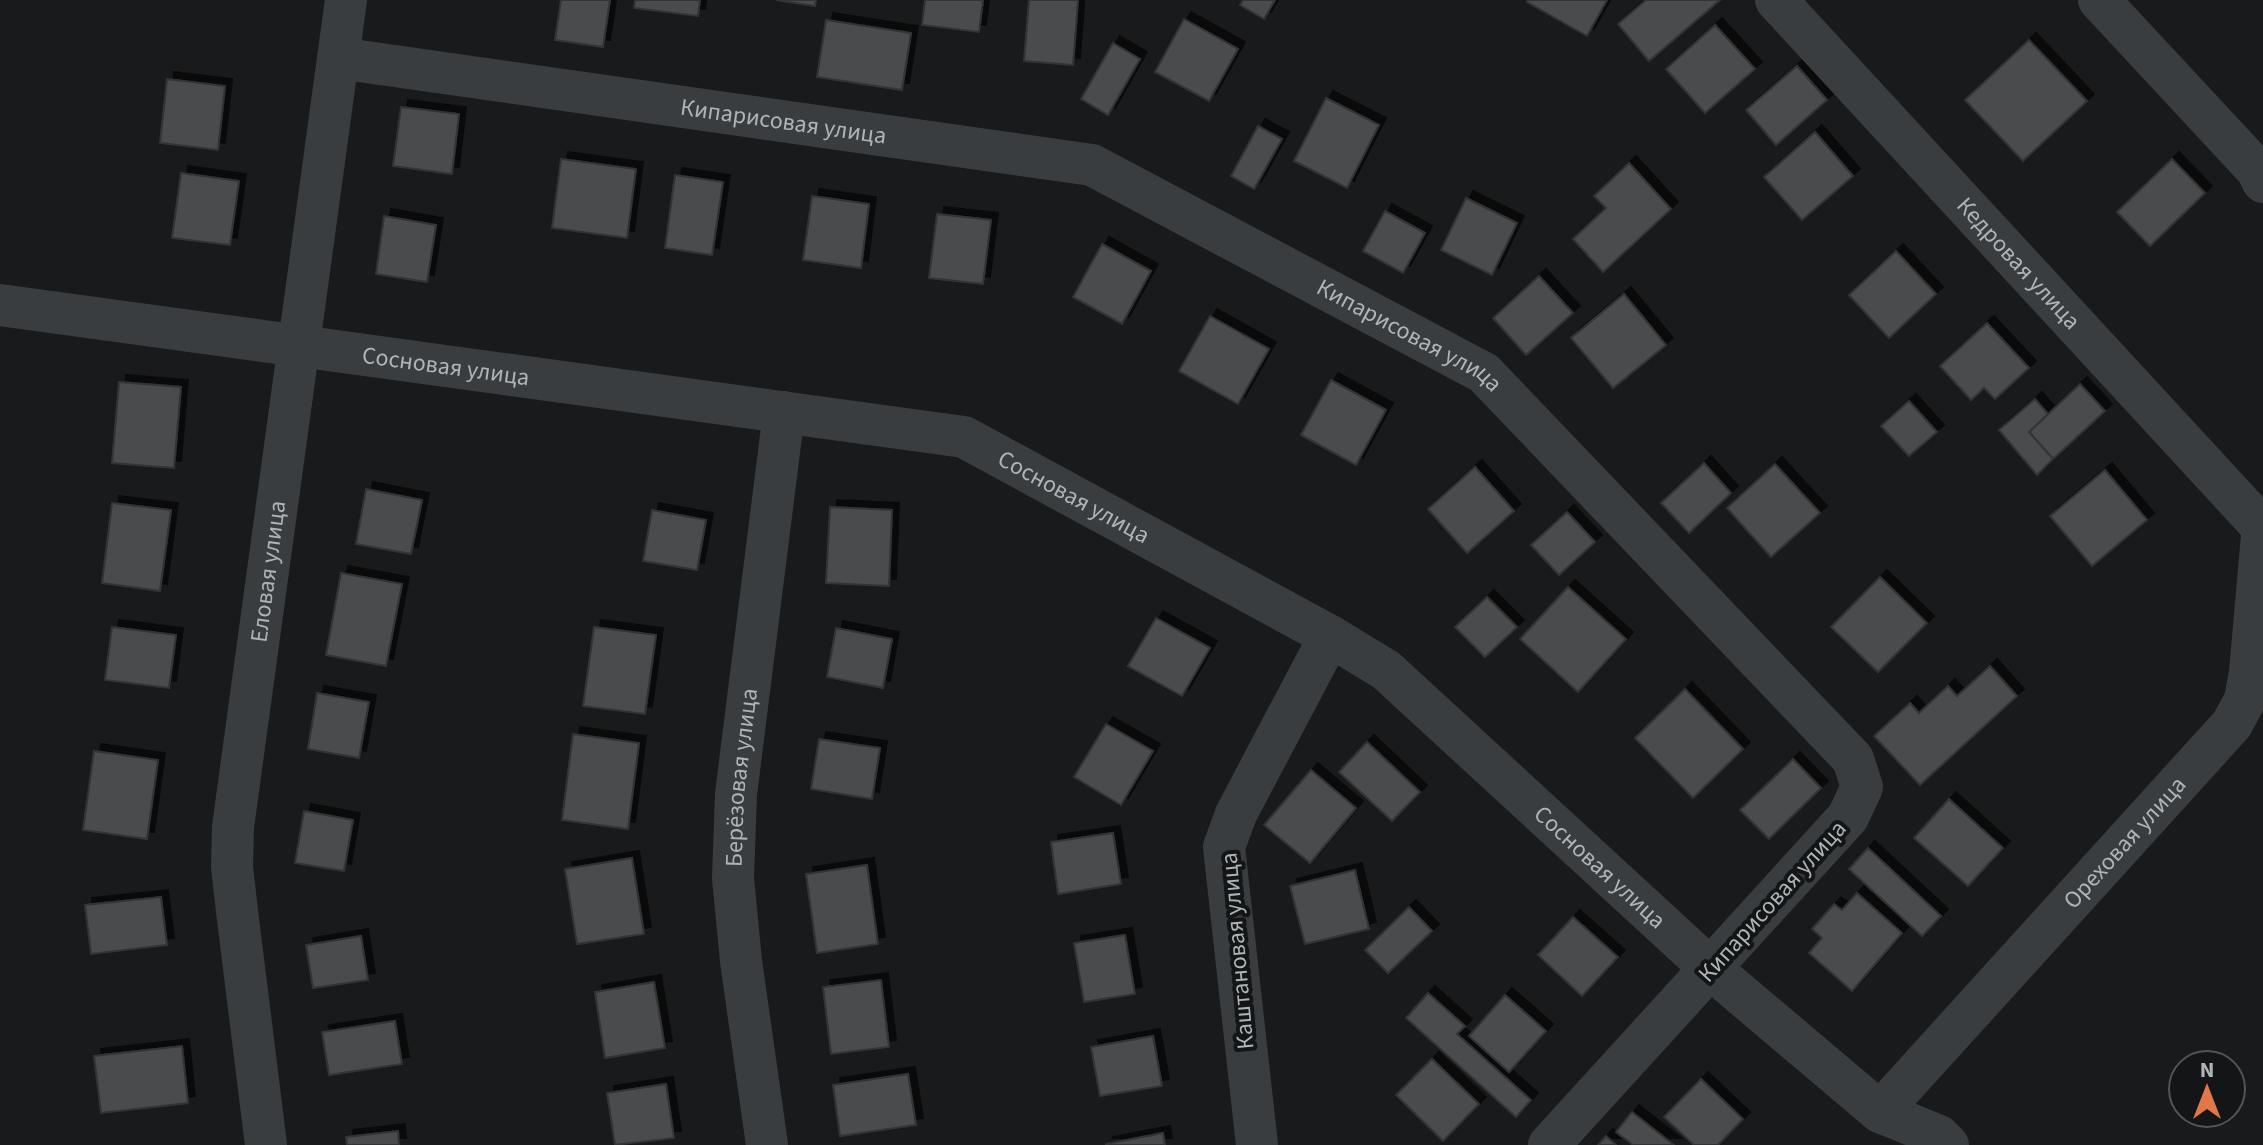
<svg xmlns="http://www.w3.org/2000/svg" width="2263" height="1145" font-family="'Source Sans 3',sans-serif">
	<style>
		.building { fill: #484b4d; stroke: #333437; stroke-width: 2; filter: url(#shadow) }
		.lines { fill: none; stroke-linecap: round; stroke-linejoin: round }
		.minor { stroke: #3a3d40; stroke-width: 42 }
		.labels { text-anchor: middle; stroke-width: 8; stroke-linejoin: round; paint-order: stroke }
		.street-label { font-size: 24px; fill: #adb5b9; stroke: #141516 }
	</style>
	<defs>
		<filter id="shadow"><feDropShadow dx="7" dy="-7" stdDeviation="0" flood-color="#0009"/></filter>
	</defs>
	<rect width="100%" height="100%" fill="#191a1b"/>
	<g class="building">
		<polygon points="561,0 610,0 603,47 555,40"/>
		<polygon points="635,0 700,0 698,16 634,8"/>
		<polygon points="776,0 816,0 815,6"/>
		<polygon points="925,0 983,0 979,32 922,25"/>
		<polygon points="1029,0 1078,0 1073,65 1024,61"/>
		<polygon points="1243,0 1275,0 1264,19 1240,5"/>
		<polygon points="1528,0 1607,0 1587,36 1527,2"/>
		<polygon points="1646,0 1720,0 1649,61 1618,24"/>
		<polygon points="1184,19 1238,49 1209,101 1155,72"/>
		<polygon points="826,20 911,33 902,90 817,77"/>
		<polygon points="1715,25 1755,69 1705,113 1666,69"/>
		<polygon points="2029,40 2087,101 2023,161 1965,100"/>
		<polygon points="1113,43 1140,59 1108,115 1081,99"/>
		<polygon points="1797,66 1827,100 1776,145 1746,110"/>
		<polygon points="167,79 225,86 218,150 160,143"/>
		<polygon points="1326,98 1379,125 1347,188 1294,161"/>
		<polygon points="401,107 459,114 452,174 393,166"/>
		<polygon points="1258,126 1282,139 1254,189 1231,176"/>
		<polygon points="1815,132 1853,176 1802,220 1764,177"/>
		<polygon points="561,159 636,169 627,238 552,228"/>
		<polygon points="2172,159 2205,193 2150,246 2117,212"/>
		<polygon points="1629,163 1671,209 1603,272 1573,239 1606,208 1594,196"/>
		<polygon points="181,173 239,181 230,245 172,238"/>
		<polygon points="675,175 723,182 712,255 665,248"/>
		<polygon points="812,196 869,204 861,268 803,260"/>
		<polygon points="1466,198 1517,223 1492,275 1441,250"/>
		<polygon points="1385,211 1425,233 1403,273 1363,251"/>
		<polygon points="937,214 991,220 983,284 929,278"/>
		<polygon points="384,216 436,225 427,282 376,274"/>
		<polygon points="1102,244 1151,271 1122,324 1073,297"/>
		<polygon points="1896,251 1936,294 1889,338 1849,295"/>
		<polygon points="1539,276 1573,313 1526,355 1493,318"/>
		<polygon points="1624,294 1666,345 1613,388 1571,338"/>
		<polygon points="1210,316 1269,349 1238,404 1179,371"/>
		<polygon points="1987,323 2029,368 1995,399 1984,388 1971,400 1940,366"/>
		<polygon points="1331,380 1386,410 1356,465 1301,435"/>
		<polygon points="119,382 181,387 174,468 112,463"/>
		<polygon points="2080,384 2105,411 2053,459 2029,432"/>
		<polygon points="2035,399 2048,414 2029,432 2053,459 2037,475 1999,430"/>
		<polygon points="1909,401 1937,432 1909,456 1881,426"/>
		<polygon points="1704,463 1731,493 1689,533 1661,503"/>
		<polygon points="1775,464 1820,513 1771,557 1727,508"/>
		<polygon points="1475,467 1514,511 1467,553 1428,509"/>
		<polygon points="2105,470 2147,520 2092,566 2050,516"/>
		<polygon points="366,489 422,500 411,554 356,544"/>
		<polygon points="112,503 171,510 160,591 102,583"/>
		<polygon points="830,507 892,510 889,586 826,583"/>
		<polygon points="652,510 706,520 697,570 643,561"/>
		<polygon points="1567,512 1595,542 1559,575 1531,545"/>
		<polygon points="341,573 402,584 386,666 326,655"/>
		<polygon points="1880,577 1927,623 1878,672 1831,627"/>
		<polygon points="1568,587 1626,639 1578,692 1520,639"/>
		<polygon points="1487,597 1517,627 1485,657 1455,627"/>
		<polygon points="1156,618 1210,648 1182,696 1128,666"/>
		<polygon points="112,627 176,635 169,688 105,680"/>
		<polygon points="594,627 656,635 645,714 583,706"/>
		<polygon points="836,628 892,639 883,688 827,677"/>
		<polygon points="1990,666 2017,696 1920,785 1874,736 1910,703 1919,713 1948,686 1957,696"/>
		<polygon points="1685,689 1743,749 1693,798 1635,738"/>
		<polygon points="317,693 369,702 359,758 308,749"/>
		<polygon points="1106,724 1153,751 1121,805 1074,777"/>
		<polygon points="573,734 639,743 628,829 562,820"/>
		<polygon points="819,739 880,748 872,799 811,789"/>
		<polygon points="1367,742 1420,792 1392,821 1339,772"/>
		<polygon points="94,751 158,760 147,839 83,830"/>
		<polygon points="1793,759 1821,788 1769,839 1740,810"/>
		<polygon points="1311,770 1356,808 1310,863 1264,825"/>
		<polygon points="1949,799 2003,848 1968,886 1914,838"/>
		<polygon points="304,811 353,820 344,871 295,863"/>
		<polygon points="1113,833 1121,884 1058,894 1051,842"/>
		<polygon points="1868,848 1941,916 1922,936 1849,869"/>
		<polygon points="632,858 644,934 577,944 565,869"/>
		<polygon points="867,865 878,944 817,953 806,874"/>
		<polygon points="1355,870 1369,929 1305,944 1290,886"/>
		<polygon points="1857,893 1902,933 1852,991 1809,953 1822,938 1812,929 1834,904 1842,910"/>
		<polygon points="161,897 167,945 91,954 85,905"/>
		<polygon points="1409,907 1432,931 1388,973 1365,950"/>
		<polygon points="1573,917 1618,957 1582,996 1538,955"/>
		<polygon points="1125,935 1135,994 1084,1002 1074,943"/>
		<polygon points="361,936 368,980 313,988 306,945"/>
		<polygon points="881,980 889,1047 831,1054 823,987"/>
		<polygon points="654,982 665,1048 605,1058 595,992"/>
		<polygon points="1428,993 1465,1026 1457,1034 1531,1100 1516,1117 1406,1018"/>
		<polygon points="1505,995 1546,1031 1509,1072 1469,1036"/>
		<polygon points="395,1021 402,1064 329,1075 322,1032"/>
		<polygon points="1153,1036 1162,1086 1100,1096 1091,1047"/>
		<polygon points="182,1046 188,1103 101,1113 94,1056"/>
		<polygon points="1432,1059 1479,1104 1443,1141 1396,1095"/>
		<polygon points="908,1074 916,1125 840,1136 833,1085"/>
		<polygon points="1701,1079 1743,1119 1718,1145 1694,1145 1664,1117"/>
		<polygon points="666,1084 674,1138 615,1145 607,1093"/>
		<polygon points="1632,1112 1674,1145 1633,1145 1616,1132"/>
		<polygon points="398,1131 399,1145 347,1145 346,1137"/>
		<polygon points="1163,1133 1165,1145 1106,1145 1106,1144"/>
		<polygon points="1606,1136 1616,1145 1598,1145"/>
	</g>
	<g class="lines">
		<g class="minor">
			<path id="s1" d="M 1776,0 L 2263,528"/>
			<polyline points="2099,0 2257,170 2263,182"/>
			<path id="s2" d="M 338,58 L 1092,165 L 1484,373 L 1853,759 L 1862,787 L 1848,817 L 1549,1145"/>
			<path id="s3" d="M 0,305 L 964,437 L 1330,636 L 1386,670 L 1711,969 L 1880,1112 L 1939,1136 L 1948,1145"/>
			<path id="s4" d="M 1880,1112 L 2232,724 L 2245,700 L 2250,672 L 2263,524"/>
			<path id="s5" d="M 266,1145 L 237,911 L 232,867 L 233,827 L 346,0"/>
			<path id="s6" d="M 767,1145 L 741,961 L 733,878 L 736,794 L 784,412"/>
			<polyline points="1257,1145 1224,847 1236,814 1330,636"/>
		</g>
	</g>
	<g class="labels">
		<g class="street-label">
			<text dy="8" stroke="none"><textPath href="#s2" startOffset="450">Кипарисовая улица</textPath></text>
			<text dy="8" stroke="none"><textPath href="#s1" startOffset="358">Кедровая улица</textPath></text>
			<text dy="8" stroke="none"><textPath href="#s2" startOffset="1122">Кипарисовая улица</textPath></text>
			<text dy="8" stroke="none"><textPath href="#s3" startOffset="450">Сосновая улица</textPath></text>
			<text dy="8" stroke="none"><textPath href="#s3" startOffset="1098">Сосновая улица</textPath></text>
			<text dy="8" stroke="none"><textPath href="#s5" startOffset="578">Еловая улица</textPath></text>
			<text dy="8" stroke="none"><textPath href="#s6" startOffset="370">Берёзовая улица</textPath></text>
			<text dy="8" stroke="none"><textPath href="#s4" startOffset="364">Ореховая улица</textPath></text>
			<text dy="8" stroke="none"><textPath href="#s3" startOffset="1746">Сосновая улица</textPath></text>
			<text transform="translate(1772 901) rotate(-48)" y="8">Кипарисовая улица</text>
			<text transform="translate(1237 951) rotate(-95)" y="8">Каштановая улица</text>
		</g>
	</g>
	<g transform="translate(2207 1089)"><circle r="38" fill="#141516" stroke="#515557" stroke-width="2"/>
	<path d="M0-6L14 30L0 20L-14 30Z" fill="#e2784a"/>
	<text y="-12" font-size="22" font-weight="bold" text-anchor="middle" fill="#adb5b9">N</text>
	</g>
</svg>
